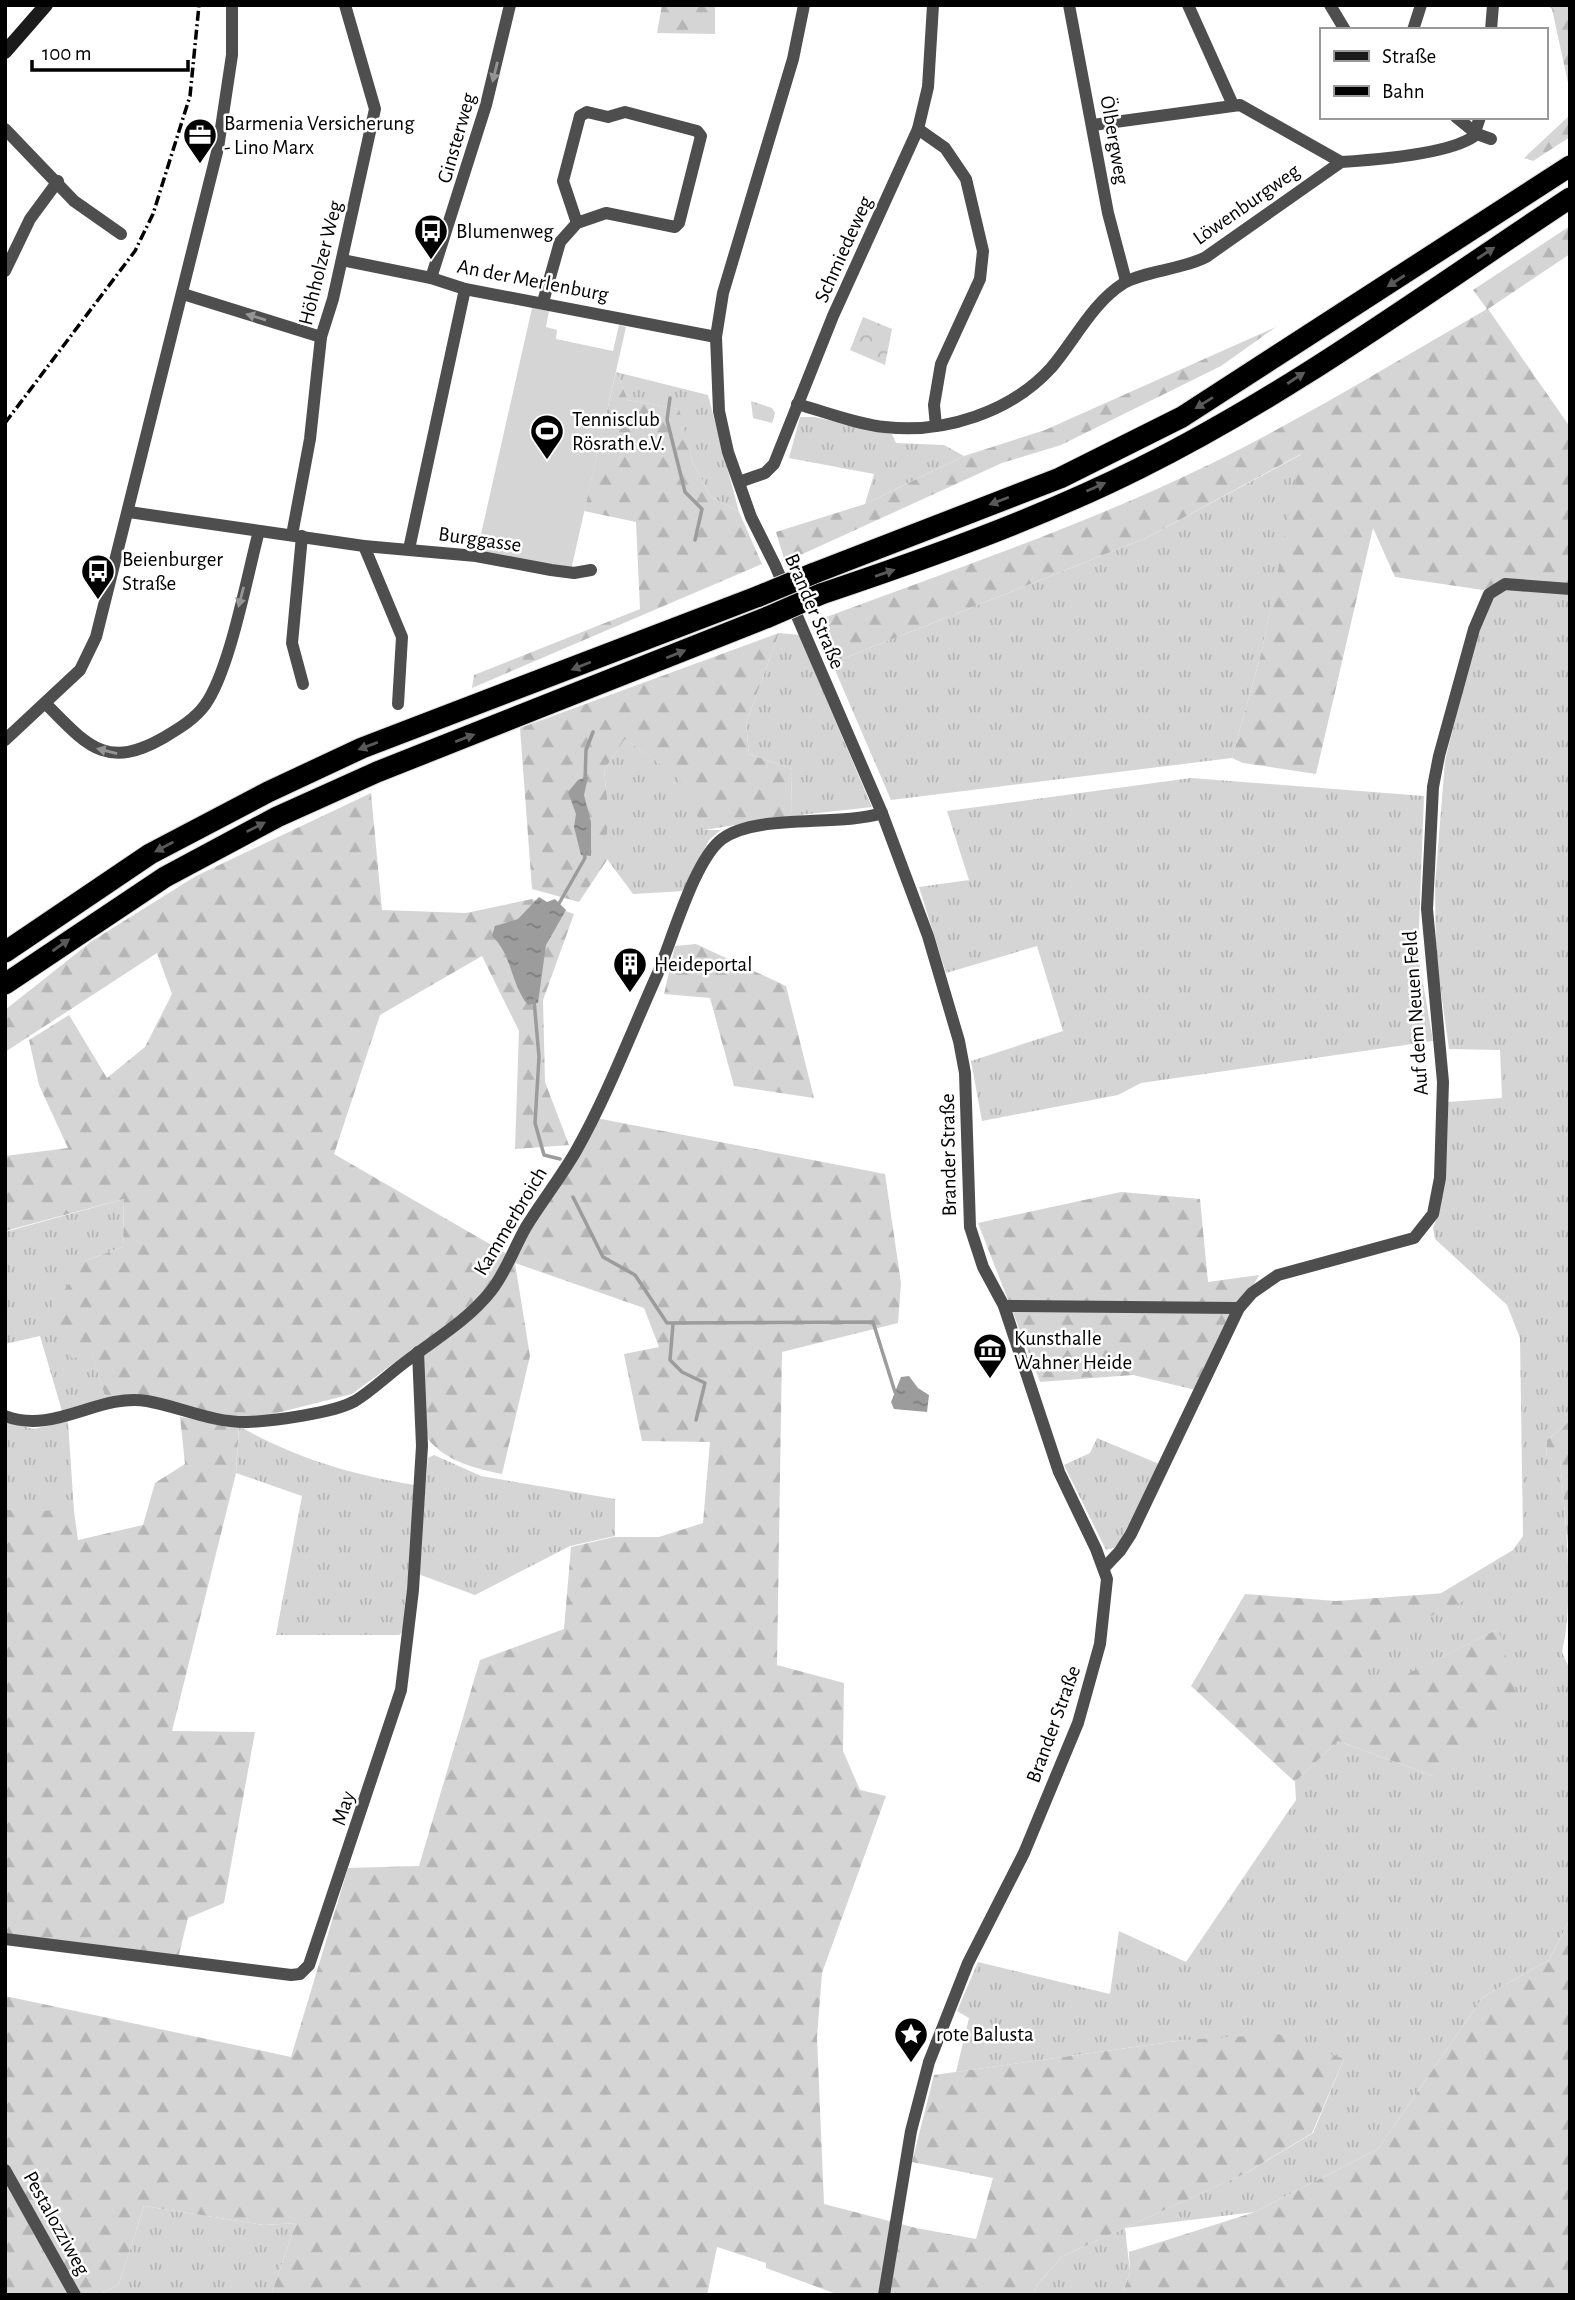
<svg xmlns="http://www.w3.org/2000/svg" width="1575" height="2300" font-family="'Alegreya Sans',sans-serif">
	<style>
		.grass { fill: url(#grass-tufts) }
		.forest { fill: url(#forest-firs) }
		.park { fill: url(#park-crowns) }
		.pitch { fill: #d5d5d5 }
		.water { fill: url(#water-ripples) }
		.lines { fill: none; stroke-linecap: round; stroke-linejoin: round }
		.stream { stroke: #9c9c9c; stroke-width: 3.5 }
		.motorway-casing { stroke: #dbdbdb; stroke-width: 23 }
		.minor { stroke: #4e4e4e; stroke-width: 12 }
		.secondary { stroke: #1b1b1b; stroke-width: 14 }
		.motorway { stroke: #000; stroke-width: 21 }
		.rail { stroke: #000; stroke-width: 3.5; stroke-dasharray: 10 3.5 2 3.5; stroke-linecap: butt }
		.motorway-bridge-casing { stroke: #dbdbdb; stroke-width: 23; stroke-linecap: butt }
		.motorway-bridge { stroke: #000; stroke-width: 21 }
		.oneway { fill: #959595 }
		.oneway2 { fill: #595959 }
		.labels { text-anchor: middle; stroke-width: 5; stroke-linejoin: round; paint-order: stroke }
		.poi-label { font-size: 21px; fill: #000; stroke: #fff; text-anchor: start }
		.street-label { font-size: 21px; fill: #000; stroke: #fff }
	</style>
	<defs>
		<pattern id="grass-tufts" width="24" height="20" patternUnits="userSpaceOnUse" patternTransform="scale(1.75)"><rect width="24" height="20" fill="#d5d5d5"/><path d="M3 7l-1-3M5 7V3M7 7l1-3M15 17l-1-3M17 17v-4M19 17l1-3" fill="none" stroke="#b5b5b5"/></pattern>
		<pattern id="forest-firs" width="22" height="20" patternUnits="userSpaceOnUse" patternTransform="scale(1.75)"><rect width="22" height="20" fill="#d5d5d5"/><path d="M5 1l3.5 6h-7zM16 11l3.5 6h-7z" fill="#b5b5b5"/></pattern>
		<pattern id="park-crowns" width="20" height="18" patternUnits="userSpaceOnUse" patternTransform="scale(1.75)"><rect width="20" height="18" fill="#d5d5d5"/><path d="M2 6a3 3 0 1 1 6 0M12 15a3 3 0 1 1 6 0" fill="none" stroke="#b5b5b5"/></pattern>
		<pattern id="water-ripples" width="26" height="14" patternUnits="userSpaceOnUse" patternTransform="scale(1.75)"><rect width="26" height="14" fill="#9c9c9c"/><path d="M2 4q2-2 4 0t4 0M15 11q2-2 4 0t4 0" fill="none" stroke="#7d7d7d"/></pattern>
	</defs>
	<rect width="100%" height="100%" fill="#fff"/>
	<g class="grass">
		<polygon points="616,372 708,395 739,512 711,497 693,463 678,409 628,400"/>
		<polygon points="800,417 814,417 892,434 896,443 944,445 964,456 865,504 874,474 789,458"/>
		<polygon points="1302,454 1262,650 1232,758 891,800 832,663 1146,538"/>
		<path d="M 1528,588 L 1570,592 L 1570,1421 L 1547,1440 L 1546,1458 L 1560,1459 C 1565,1517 1575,1598 1562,1652 L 1570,1670 L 1570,1919 L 1549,1960 L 1483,1997 L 1378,2149 L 1255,2212 L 1125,2228 L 1130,2272 L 1122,2295 L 1033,2295 L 1037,2285 L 1063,2256 L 1248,2172 L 1313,2133 L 1344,2059 L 1184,2040 L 956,2072 L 969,2018 L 957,2011 L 978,1962 L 1110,1994 L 1119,1931 L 1186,1962 L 1296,1800 L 1295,1782 L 1338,1741 L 1433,1776 L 1498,1629 L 1367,1694 L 1363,1647 L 1484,1591 L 1438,1595 L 1513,1550 L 1523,1536 L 1520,1338 L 1507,1305 L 1435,1239 L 1433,1228 L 1438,1215 L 1448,1102 L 1502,1098 L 1500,1050 L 1449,1049 L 1436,957 L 1435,885 L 1445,761 L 1475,636 L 1490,600 L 1506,590 Z"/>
		<polygon points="779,633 799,635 872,807 791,816 792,769 749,754 746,723"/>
		<polygon points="625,739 679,777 704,830 721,830 709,840 684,891 633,894 607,859 607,797 604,770"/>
		<polygon points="1191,778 1424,796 1418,954 1433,1041 1141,1083 1118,1095 982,1121 971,1061 1063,1031 1037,946 946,973 919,887 969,880 947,811"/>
		<polygon points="124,1199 123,1247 87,1260 92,1352 106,1400 62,1411 40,1336 5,1344 5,1232"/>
		<polygon points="68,1421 74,1511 5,1524 5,1422 34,1429"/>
		<path d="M 239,1426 C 295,1458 352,1475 415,1485 L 404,1630 L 399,1635 L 276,1635 L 302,1496 L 236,1473 Z"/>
		<polygon points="1097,1438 1159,1464 1121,1546 1106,1550 1064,1465 1090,1453"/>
		<polygon points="434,1455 481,1476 615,1499 615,1536 570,1546 475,1595 418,1574 428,1458"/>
		<polygon points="144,2206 264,2225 296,2223 271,2295 99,2295 119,2284"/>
	</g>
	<g class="forest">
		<polygon points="662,5 715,5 715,34 657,33"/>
		<polygon points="1548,5 1570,5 1570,92 1552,9"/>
		<polygon points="1570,115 1570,137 1533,161 1524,158"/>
		<path d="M 1570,226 L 1570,254 L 1488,309 L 1570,427 L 1570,584 L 1499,582 L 1483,590 L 1395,577 L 1373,528 L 1316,774 L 1243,763 L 1232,758 L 1262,650 L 1301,454 L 1146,538 L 832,663 L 813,622 C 944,573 1078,528 1204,467 C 1301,420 1393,363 1487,309 L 1473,290 Z"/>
		<polygon points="1276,327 1221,366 1061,445 1002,463 785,562 776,532 865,504 964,456 1045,430"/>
		<polygon points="616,372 628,400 679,409 693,463 711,497 739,512 762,564 472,688 474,675 640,609 636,522 584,511"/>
		<polygon points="779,633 746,723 749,754 792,769 791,816 704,830 678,777 625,739 604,770 607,797 607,860 579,902 532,889 520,728"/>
		<path d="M 371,793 L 382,910 L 466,913 L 532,899 L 574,914 L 543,1000 L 545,1082 L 569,1145 L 515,1149 L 519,1031 L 482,956 L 380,1015 L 334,1154 L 507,1254 L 596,1118 L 885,1174 L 901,1283 L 898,1323 L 782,1352 L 777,1665 L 844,1683 L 843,1751 L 860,1790 L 886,1796 L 822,1973 L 817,2037 L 824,2204 L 916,2228 L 976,2239 L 993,2178 L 912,2162 L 934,2075 L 1184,2040 L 1278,2034 L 1344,2059 L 1312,2133 L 1246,2173 L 1063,2256 L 1037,2285 L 1033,2295 L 839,2295 L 766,2268 L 766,2263 L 717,2247 L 707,2295 L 271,2295 L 296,2223 L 264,2225 L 144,2206 L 119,2284 L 99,2295 L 5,2295 L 5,1996 L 291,2057 L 348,1868 L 419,1866 L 480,1660 L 564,1629 L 571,1547 L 614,1537 L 659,1537 L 703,1523 L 710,1442 L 642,1441 L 624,1354 L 659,1347 L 644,1308 L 515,1263 L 530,1356 L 502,1474 C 477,1469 445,1461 428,1439 L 413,1349 L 352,1394 L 265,1416 L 239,1417 L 106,1400 L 92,1353 L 71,1359 L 53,1305 L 87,1260 L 123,1247 L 124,1199 L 5,1231 L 5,1156 L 68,1148 L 39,1085 L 29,1040 L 69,1015 L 107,1078 L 145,1047 L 172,994 L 157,953 L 5,1052 L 5,1010 L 92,941 L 196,876 Z"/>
		<polygon points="696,944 786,986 814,1098 734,1086 710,998 664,994 675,946"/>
		<polygon points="1121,1192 1200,1199 1208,1282 1259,1275 1196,1390 1133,1375 1040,1382 978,1223"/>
		<polygon points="180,1417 239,1426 236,1473 172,1731 255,1732 224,1903 188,1918 178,1958 5,1934 5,1510 74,1511 78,1540 143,1525 155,1483 185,1464"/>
		<polygon points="1570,1421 1570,1568 1560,1460 1546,1458 1547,1440"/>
		<polygon points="1487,1590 1364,1647 1368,1693 1498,1629 1520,1705 1433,1776 1338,1741 1295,1782 1191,1686 1245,1594 1336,1601"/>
		<polygon points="1570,1919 1570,2295 1122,2295 1130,2272 1129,2252 1255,2212 1378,2149 1483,1997 1549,1960"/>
	</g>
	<g class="park">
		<polygon points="863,317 892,329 885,365 850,350"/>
		<polygon points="751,401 772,408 775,413 772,423 753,418"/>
	</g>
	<polygon class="pitch" points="532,308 549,311 546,327 557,330 556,339 613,351 619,325 626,327 571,570 477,552"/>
	<g class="water">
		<polygon points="588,777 584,795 591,822 591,856 581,855 574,827 576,814 568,792 578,780"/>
		<path d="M 539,897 L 547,902 L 555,899 L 566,910 L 546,945 L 538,1003 L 528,1005 C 510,983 513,956 492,936 L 495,926 L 518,919 Z"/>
		<polygon points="909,1376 918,1388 929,1395 927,1412 894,1409 891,1402 901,1377"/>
	</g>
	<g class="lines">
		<g class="stream">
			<polyline points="670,398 667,420 685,492 702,509 695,540"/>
			<polyline points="585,782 586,750 593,732"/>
			<polyline points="557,907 585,858 584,852"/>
			<polyline points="534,1000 539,1057 535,1123 544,1155 560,1159"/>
			<polyline points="573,1197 603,1257 635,1275 667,1323 873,1322 895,1392"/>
			<polyline points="673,1324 670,1360 682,1372 705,1383 696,1420"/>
		</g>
		<g class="motorway-casing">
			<g id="motorway">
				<polyline points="812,574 1060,478 1182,417 1570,166"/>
				<path d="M 821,594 C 928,558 1038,519 1140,468 C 1291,393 1429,291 1570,198"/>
				<polyline points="5,952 150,854 268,792 362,748 759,596"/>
				<polyline points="5,984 165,877 277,817 377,772 768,617"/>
			</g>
		</g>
		<g class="minor">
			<polyline points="804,5 793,59 723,293 716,337 719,411 728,452 751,517 775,565 882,813 928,936 959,1041 965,1073 970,1227 983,1267 1004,1306 1059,1472 1096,1549 1107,1579 1100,1644 1078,1723 1024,1853 968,1963 929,2062 911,2131 884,2295"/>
			<polyline points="1069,5 1108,213 1126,281"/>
			<polyline points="1188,5 1233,105"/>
			<polyline points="1330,5 1345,30"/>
			<polyline points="1413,30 1421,5"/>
			<polyline points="1491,30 1493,5"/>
			<polyline points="1456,117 1477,134 1491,139"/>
			<polyline points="1093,125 1240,105 1341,162"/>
			<polyline points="5,129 74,201 121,234"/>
			<polyline points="918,129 945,148 966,179 983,251 980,279 941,364 934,405 936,426"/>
			<polyline points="1475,132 1480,117"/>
			<polyline points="342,260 431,278 465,289 716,337"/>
			<polyline points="5,271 30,219 58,181"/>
			<polyline points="431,278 486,105 510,5"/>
			<polyline points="183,294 321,337"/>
			<polyline points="543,302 560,242 577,223 563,181 580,116 587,112 608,117 625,112 697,131 701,136 679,223 675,227 606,213 577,223"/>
			<path d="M 797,404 C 826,412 856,424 885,427 C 944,434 1011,412 1051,368 C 1075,340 1092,303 1124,283 C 1144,271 1181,270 1206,257 L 1341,162 C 1373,160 1454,154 1477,134"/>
			<polyline points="739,482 765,473 774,464 833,316 918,129 928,87 933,5"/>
			<polyline points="129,512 364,546 476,556 551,570 574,573 591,570"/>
			<polyline points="292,535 310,439 321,337 333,299 375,109 345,5"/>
			<polyline points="302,536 292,643 303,684"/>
			<polyline points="364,546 402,637 398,704"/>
			<polyline points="409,549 465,289"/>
			<path d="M 45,703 C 86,744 105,771 163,738 C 178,729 194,720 205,705 C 230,670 247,576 259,531"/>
			<polyline points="5,740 80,670 96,637 218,148 232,55 232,5"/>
			<polyline points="1004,1306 1239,1308"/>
			<path d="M 5,1416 C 55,1435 98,1393 147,1401 C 181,1407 213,1423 248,1422 C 273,1421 334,1413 355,1401 C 373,1390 390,1373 408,1360 C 437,1338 468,1320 491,1291 C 506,1272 514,1248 526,1227 C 542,1201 561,1177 576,1151 C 607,1096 631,1033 657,975 C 672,941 694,860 722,839 C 757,813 838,827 882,813"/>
			<polyline points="1104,1568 1120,1551 1131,1534 1239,1308 1252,1293 1278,1275 1414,1238 1433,1214 1440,1178 1443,1082 1427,909 1433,787 1439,756 1474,629 1489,594 1505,584 1570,589"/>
			<polyline points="5,1939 291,1975 300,1974 309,1965 401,1690 413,1590 422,1446 418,1352"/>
			<polyline points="5,2170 75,2295"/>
		</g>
		<polyline class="secondary" points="5,52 46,5"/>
		<use href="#motorway" class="motorway"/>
		<polyline class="rail" points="5,423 135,251 153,214 190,96 199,5"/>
		<g class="motorway-bridge-casing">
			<g id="motorway-bridge">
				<polyline points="759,596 812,574"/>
				<polyline points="768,617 821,594"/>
			</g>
		</g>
		<use href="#motorway-bridge" class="motorway-bridge"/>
	</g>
	<defs><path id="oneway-solid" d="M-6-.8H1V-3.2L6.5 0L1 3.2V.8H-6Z" transform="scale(1.75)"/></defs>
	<g class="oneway">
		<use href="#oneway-solid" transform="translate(495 72) rotate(104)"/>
		<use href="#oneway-solid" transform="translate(256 317) rotate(-163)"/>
		<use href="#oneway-solid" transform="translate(241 597) rotate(105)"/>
		<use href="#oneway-solid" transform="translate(107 751) rotate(-166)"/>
	</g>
	<g class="oneway2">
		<use href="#oneway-solid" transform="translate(1486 253) rotate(-33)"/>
		<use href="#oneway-solid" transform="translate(1396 281) rotate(147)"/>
		<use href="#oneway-solid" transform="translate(1296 378) rotate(-33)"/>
		<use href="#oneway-solid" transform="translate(1204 403) rotate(148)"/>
		<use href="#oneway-solid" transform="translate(1096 487) rotate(-24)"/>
		<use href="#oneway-solid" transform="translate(999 501) rotate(159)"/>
		<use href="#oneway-solid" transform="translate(885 573) rotate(-19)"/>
		<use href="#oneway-solid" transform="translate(676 654) rotate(-22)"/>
		<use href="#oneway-solid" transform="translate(581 666) rotate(158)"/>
		<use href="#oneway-solid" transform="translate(465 738) rotate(-21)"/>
		<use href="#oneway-solid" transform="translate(368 746) rotate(159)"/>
		<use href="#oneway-solid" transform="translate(256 827) rotate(-27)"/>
		<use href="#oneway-solid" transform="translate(164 847) rotate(152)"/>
		<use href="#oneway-solid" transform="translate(61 945) rotate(-35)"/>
	</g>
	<defs>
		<g id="office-pin" transform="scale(1.75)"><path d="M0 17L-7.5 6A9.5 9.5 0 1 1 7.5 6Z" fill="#000" stroke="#fff"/><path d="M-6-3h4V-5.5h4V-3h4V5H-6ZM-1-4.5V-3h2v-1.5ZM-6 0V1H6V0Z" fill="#fff"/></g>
		<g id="bus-pin" transform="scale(1.75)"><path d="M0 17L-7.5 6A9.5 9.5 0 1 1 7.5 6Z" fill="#000" stroke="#fff"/><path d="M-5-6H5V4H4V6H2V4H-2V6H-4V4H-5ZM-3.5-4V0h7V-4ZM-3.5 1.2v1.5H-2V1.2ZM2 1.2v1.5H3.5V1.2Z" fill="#fff"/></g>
		<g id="stadium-pin" transform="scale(1.75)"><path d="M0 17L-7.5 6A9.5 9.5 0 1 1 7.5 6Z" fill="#000" stroke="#fff"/><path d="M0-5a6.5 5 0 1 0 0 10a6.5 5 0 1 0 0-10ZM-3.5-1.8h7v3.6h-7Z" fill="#fff"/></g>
		<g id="building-pin" transform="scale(1.75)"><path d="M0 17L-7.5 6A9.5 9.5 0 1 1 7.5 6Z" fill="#000" stroke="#fff"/><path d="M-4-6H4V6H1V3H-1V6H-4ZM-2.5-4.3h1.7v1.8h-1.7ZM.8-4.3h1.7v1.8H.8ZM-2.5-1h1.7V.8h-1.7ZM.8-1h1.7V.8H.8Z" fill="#fff"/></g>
		<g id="museum-pin" transform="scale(1.75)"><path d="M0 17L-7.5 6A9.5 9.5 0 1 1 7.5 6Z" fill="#000" stroke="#fff"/><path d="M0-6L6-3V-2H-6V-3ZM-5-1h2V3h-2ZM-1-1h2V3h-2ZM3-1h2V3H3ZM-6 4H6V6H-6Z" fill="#fff"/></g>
		<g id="sight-pin" transform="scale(1.75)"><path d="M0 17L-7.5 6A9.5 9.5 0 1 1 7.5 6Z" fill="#000" stroke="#fff"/><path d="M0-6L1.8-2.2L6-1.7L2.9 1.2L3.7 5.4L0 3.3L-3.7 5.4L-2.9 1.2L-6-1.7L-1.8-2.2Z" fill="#fff"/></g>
	</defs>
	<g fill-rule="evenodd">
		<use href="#office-pin" x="200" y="135"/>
		<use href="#bus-pin" x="431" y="231"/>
		<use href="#stadium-pin" x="547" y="431"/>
		<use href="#bus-pin" x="98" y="571"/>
		<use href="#building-pin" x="630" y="964"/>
		<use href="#museum-pin" x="990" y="1350"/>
		<use href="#sight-pin" x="911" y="2034"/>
	</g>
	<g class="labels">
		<g class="poi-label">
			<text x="224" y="130">Barmenia Versicherung<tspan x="224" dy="24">- Lino Marx</tspan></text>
			<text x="456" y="238">Blumenweg</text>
			<text x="572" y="426">Tennisclub<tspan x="572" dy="24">Rösrath e.V.</tspan></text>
			<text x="122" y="566">Beienburger<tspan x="122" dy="24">Straße</tspan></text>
			<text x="654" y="971">Heideportal</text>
			<text x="1014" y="1345">Kunsthalle<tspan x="1014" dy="24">Wahner Heide</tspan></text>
			<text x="936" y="2041">rote Balusta</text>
		</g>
		<g class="street-label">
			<text transform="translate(456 138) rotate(-74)" y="7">Ginsterweg</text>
			<text transform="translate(1115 140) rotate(80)" y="7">Ölbergweg</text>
			<text transform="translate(1246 204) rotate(-35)" y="7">Löwenburgweg</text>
			<text transform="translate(843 249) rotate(-66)" y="7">Schmiedeweg</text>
			<text transform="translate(320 263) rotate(-76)" y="7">Höhholzer Weg</text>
			<text transform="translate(533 280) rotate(11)" y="7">An der Merlenburg</text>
			<text transform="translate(480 539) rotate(8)" y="7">Burggasse</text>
			<text transform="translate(815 611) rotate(67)" y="7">Brander Straße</text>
			<text transform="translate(1415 1013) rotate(-94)" y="7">Auf dem Neuen Feld</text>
			<text transform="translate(948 1155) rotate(-91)" y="7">Brander Straße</text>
			<text transform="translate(510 1221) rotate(-59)" y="7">Kammerbroich</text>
			<text transform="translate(1053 1724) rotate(-70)" y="7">Brander Straße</text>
			<text transform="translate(343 1808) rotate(-72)" y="7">May</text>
			<text transform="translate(57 2223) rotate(61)" y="7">Pestalozziweg</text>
		</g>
	</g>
	<rect width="1575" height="2300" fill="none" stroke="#000000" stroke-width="14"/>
	<rect x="1320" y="28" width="228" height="91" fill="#ffffff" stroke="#999999" stroke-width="2"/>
	<rect x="1334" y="51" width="35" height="10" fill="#1b1b1b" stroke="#999999" stroke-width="2"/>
	<text x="1382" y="63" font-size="21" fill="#000000">Straße</text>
	<rect x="1334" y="86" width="35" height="10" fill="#000000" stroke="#999999" stroke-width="2"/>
	<text x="1382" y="98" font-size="21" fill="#000000">Bahn</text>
	<path d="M32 60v10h156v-10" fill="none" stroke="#000000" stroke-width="3.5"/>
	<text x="42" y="60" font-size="21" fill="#000000" stroke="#ffffff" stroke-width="5" paint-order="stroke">100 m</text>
</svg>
